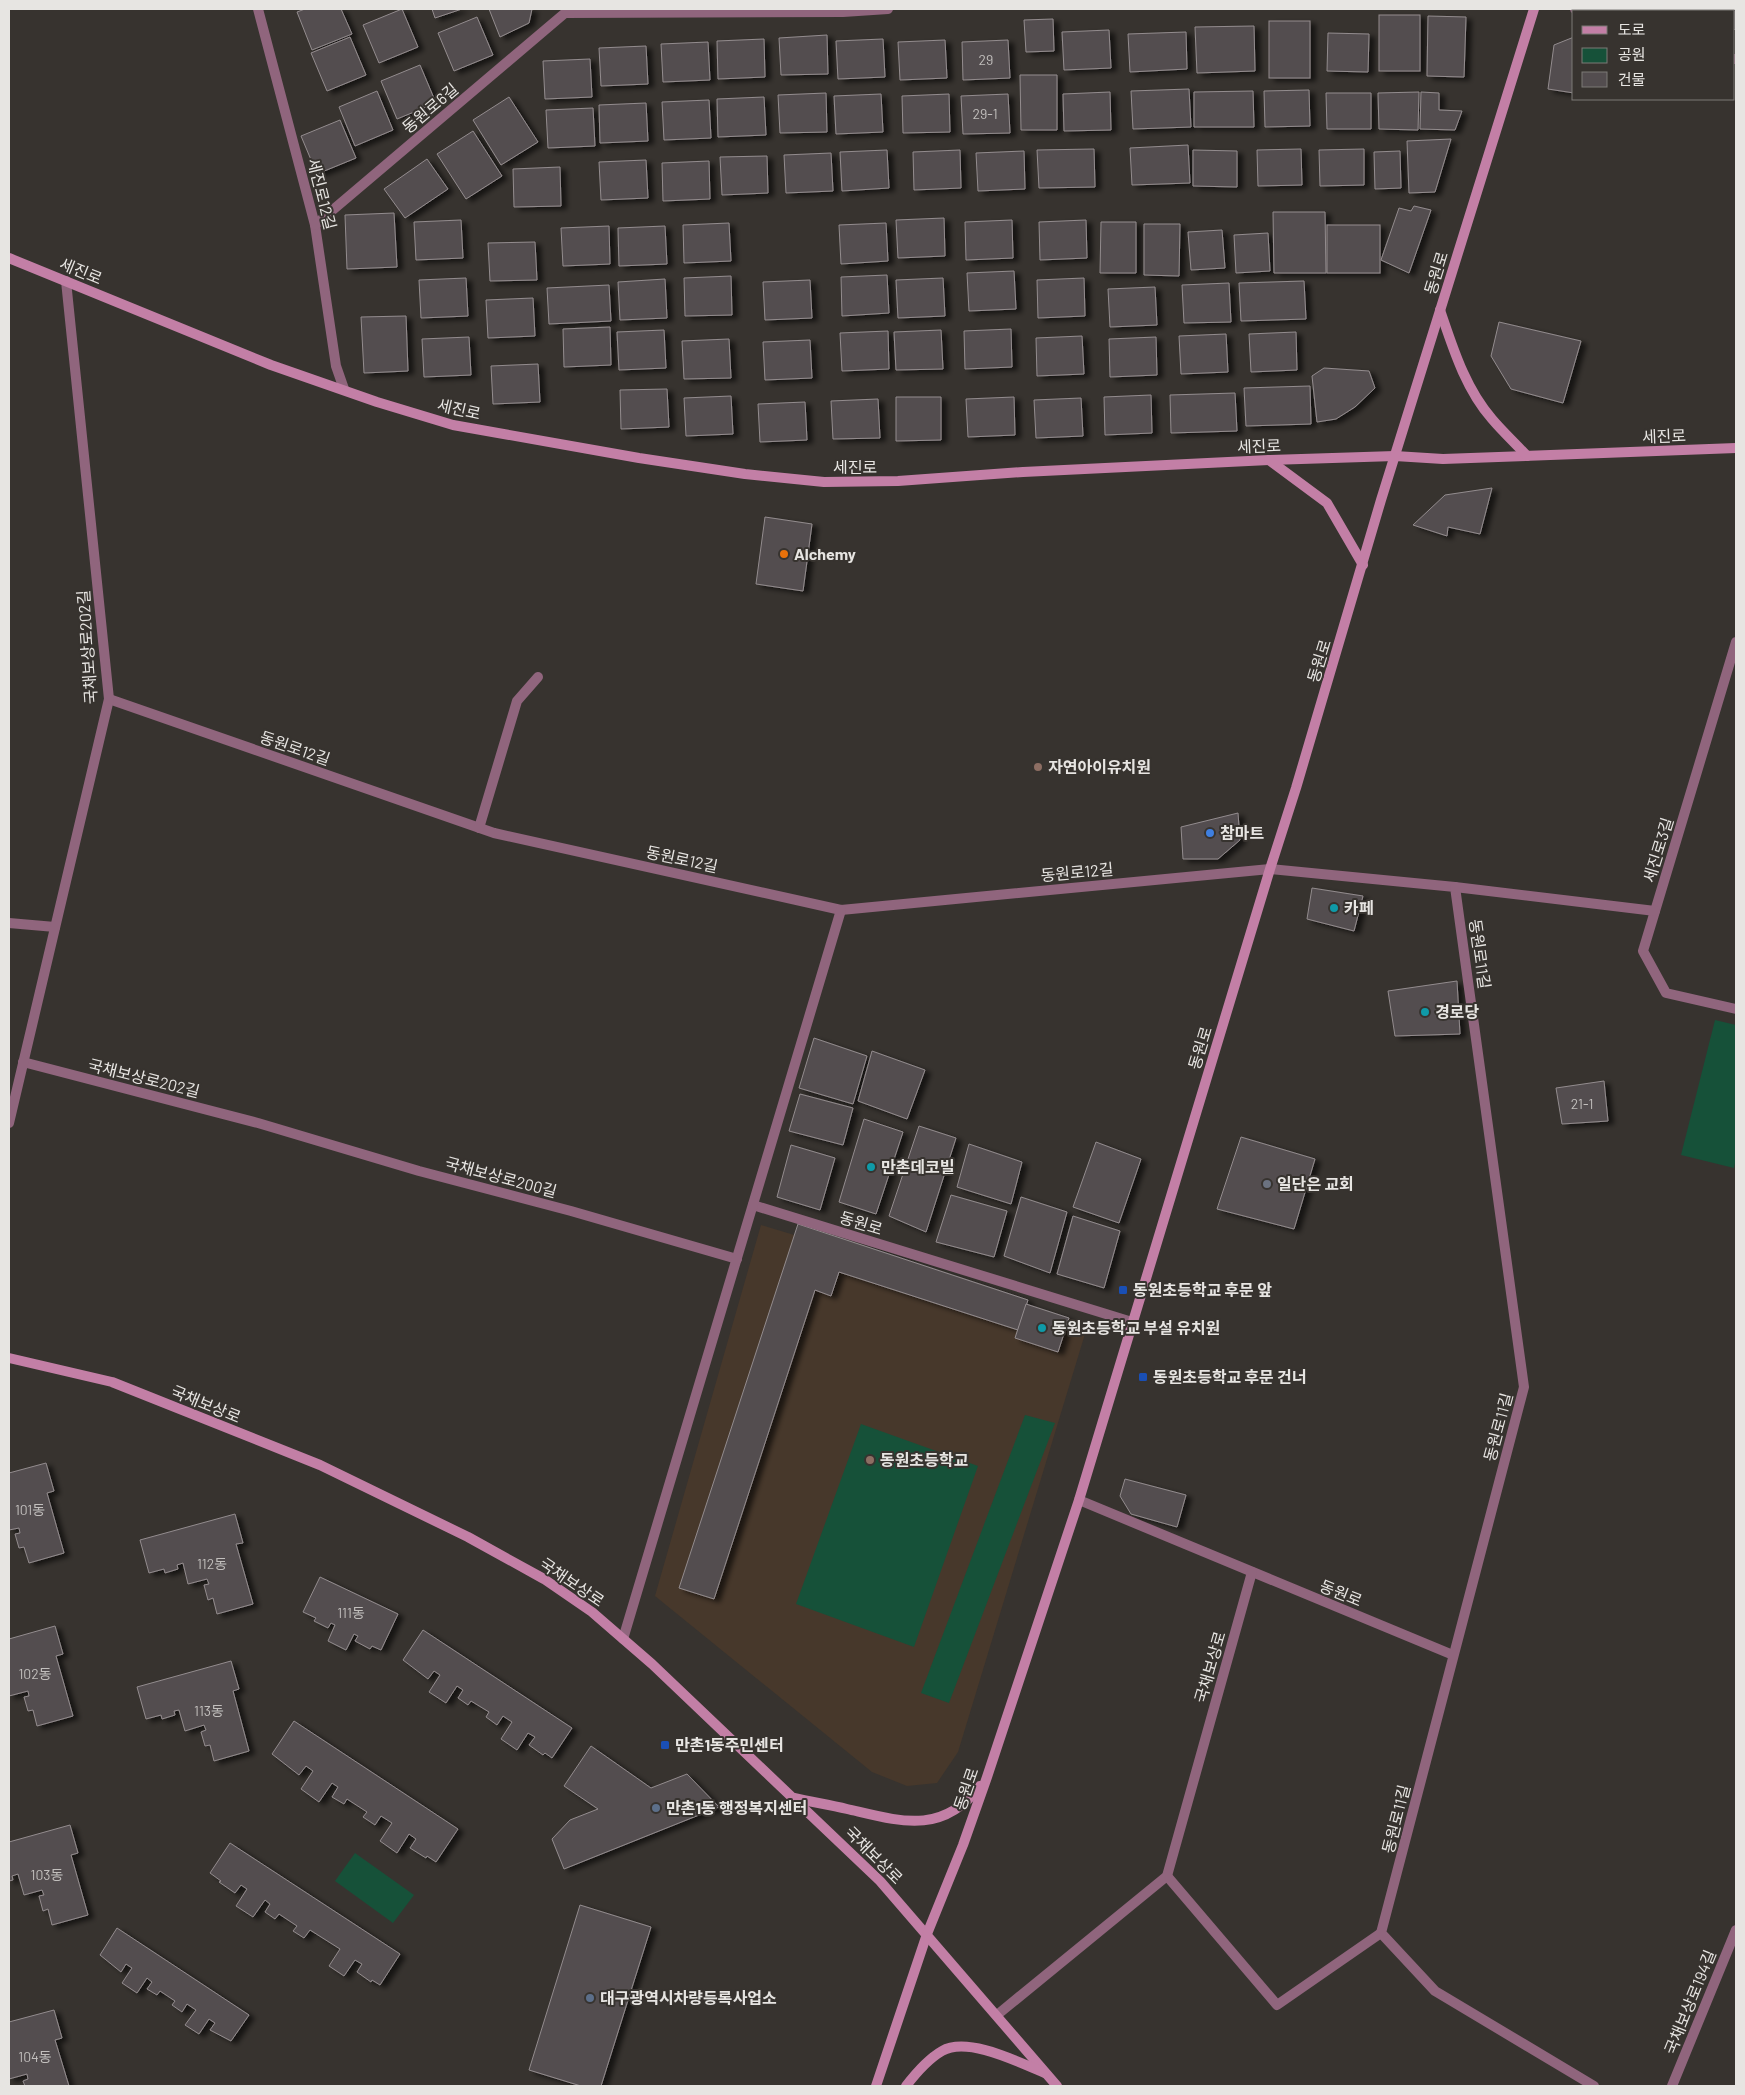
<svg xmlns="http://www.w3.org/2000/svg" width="1745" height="2095" font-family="Barlow,'Noto Sans KR',sans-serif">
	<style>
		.education { fill: #47382b }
		.green { fill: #165139 }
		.building { fill: #534d4f; stroke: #938c8e; filter: url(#shadow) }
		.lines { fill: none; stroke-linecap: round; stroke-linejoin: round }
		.street { stroke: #90657d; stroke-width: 10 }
		.secondary { stroke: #c37fa6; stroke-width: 10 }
		.food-dot { fill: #e8710a; stroke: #37332f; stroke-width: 2 }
		.education-dot { fill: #8d6e63; stroke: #37332f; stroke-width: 2 }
		.shop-dot { fill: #3f7fe0; stroke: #37332f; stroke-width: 2 }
		.culture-dot { fill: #0f9aa8; stroke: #37332f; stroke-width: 2 }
		.worship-dot { fill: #6b7280; stroke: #37332f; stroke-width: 2 }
		.transit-dot { fill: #1a4fb4; stroke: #37332f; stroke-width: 2 }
		.service-dot { fill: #5c6f8a; stroke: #37332f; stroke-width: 2 }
		.labels { text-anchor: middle; stroke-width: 4; stroke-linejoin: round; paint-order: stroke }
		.number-label { font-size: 14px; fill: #c2bfbd }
		.street-label { font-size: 16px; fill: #e7e5e2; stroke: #37332f }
		.poi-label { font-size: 16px; font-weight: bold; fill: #e7e5e2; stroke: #37332f; text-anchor: start }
	</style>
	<defs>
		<filter id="shadow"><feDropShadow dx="5.5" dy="3" stdDeviation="2.5" flood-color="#0009"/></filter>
	</defs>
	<rect width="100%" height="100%" fill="#37332f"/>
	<polygon class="education" points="761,1225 1088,1324 958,1752 937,1783 907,1786 872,1772 655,1596"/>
	<g class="green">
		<polygon points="1715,1020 1736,1025 1736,1159 1734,1168 1681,1155"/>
		<polygon points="1025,1415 1055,1423 949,1703 921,1693"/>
		<polygon points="861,1424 978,1466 914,1647 796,1604"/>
		<polygon points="355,1853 414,1895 393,1923 335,1881"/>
	</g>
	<g class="building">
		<polygon points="305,9 341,9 352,34 312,50 297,12"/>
		<polygon points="402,9 418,47 379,63 363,25"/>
		<polygon points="432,9 462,9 435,18"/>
		<polygon points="489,9 532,9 529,23 500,37"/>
		<polygon points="1716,9 1736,9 1736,31 1734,29 1734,11 1715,11"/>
		<rect x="1379" y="15" width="41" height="56"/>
		<polygon points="1428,16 1466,17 1464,77 1427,76"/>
		<polygon points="477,17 493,55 454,71 438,33"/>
		<polygon points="1053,19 1054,51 1026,52 1024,20"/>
		<rect x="1269" y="21" width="41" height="57"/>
		<polygon points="1254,26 1255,71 1197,73 1195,27"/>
		<polygon points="1109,30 1111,68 1064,70 1062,32"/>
		<polygon points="1186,32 1187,69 1130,72 1128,34"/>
		<polygon points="1328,33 1369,34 1368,72 1327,71"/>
		<polygon points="827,35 828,74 781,75 779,38"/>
		<polygon points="350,37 366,75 327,91 311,53"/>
		<polygon points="1574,37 1574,93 1548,89 1554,45"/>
		<polygon points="764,39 765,77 718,79 717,41"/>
		<polygon points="883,39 885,77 838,79 836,41"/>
		<polygon points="945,40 947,78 900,80 898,42"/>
		<polygon points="1008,40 1010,78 963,80 962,42"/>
		<polygon points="708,42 710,80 663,82 661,44"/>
		<polygon points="646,46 648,84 601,86 599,48"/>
		<polygon points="590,59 592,97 545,99 543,61"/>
		<polygon points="420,65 436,103 397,119 381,81"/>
		<polygon points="1020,75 1057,75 1057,130 1021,130"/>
		<polygon points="1189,89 1191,127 1133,129 1131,91"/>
		<polygon points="1309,90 1310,126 1265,127 1264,91"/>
		<polygon points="377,91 393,130 355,146 339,107"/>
		<polygon points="1253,91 1254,127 1194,127 1194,92"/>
		<polygon points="1110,92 1111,130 1064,131 1063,94"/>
		<polygon points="1419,92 1418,130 1379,129 1378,93"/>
		<polygon points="1421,92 1439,93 1439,110 1462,111 1455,130 1420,129"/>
		<polygon points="826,93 827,132 780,133 778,95"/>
		<polygon points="1326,93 1371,93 1371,129 1327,129"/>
		<polygon points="881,94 883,132 836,134 834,96"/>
		<polygon points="949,94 950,132 903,133 902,96"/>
		<polygon points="1008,94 1010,133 963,134 961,96"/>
		<polygon points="509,97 538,142 501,165 473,120"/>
		<polygon points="764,97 766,135 718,137 717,99"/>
		<polygon points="709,100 711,138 664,140 662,102"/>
		<polygon points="646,103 648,141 600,143 599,105"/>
		<polygon points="593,108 595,146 548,148 546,110"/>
		<polygon points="340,120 356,158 317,174 301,136"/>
		<polygon points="473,131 502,176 466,199 437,154"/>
		<polygon points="1451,139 1435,192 1409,193 1407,141"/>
		<polygon points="1188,145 1190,183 1132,185 1130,148"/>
		<polygon points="1094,149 1095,187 1039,188 1037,150"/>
		<polygon points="1301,149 1302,185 1258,186 1257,150"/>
		<polygon points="1364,149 1364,185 1320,186 1319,150"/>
		<polygon points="887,150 889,188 842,191 840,152"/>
		<polygon points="960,150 961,188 914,190 913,152"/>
		<polygon points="1193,150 1237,151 1237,187 1193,186"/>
		<polygon points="1024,151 1025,189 978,191 976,153"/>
		<polygon points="1400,151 1401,188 1375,189 1374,152"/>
		<polygon points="831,153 833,191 786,193 784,155"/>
		<polygon points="767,156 768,193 722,195 720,157"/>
		<polygon points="427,159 448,189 405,218 384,189"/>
		<polygon points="646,160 648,198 601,200 599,162"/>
		<polygon points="709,161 710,199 663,201 662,163"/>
		<polygon points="560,167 561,206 514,207 513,169"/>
		<polygon points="1414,206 1431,210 1409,273 1381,260 1399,208 1411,211"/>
		<polygon points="1273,212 1325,212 1326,273 1274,273"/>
		<polygon points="394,213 397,267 347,269 345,215"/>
		<polygon points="944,218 945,256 898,258 896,220"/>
		<polygon points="461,220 463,258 416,260 414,222"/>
		<polygon points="1012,220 1013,258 966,260 965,222"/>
		<polygon points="1086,220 1087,258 1040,260 1039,222"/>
		<polygon points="1101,222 1136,222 1136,273 1100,273"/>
		<polygon points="729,223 731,261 684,263 683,225"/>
		<polygon points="886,223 888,261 841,264 839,225"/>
		<polygon points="1144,224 1180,224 1179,276 1144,275"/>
		<rect x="1327" y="225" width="53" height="48"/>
		<polygon points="609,226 610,264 563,266 561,228"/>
		<polygon points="665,226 667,264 619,266 618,228"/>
		<polygon points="1222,230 1225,268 1191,270 1188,232"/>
		<polygon points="1268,233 1270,271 1236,273 1234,235"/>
		<polygon points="535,242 537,280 490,281 488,243"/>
		<polygon points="1014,271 1016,309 969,311 967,273"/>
		<polygon points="887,275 889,313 842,316 841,277"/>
		<polygon points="731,276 732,315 685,316 684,278"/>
		<polygon points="466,278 468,316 421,318 419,280"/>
		<polygon points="943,278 945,316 898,318 896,280"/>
		<polygon points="1084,278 1085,316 1038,318 1037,280"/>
		<polygon points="665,279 667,318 620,320 618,282"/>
		<polygon points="810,280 812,318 765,320 763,282"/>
		<polygon points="1304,281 1306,319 1241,321 1239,283"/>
		<polygon points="1229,283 1231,322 1184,323 1182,285"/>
		<polygon points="609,285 611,321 549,324 547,288"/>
		<polygon points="1155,287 1157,325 1110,327 1108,289"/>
		<polygon points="533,298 535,336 488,338 486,300"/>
		<polygon points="406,316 408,371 364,373 361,317"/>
		<polygon points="1499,322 1581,341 1563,403 1511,389 1491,356"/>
		<polygon points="610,327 611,365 564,367 563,329"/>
		<polygon points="1011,329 1012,367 965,369 964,331"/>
		<polygon points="664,330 666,368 619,370 617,332"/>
		<polygon points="941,330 943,369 896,370 894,332"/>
		<polygon points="888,331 889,369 842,371 840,333"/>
		<polygon points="1296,332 1297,370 1251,372 1249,334"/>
		<polygon points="1226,334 1228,372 1181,374 1179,336"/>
		<polygon points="1082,336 1084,374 1037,376 1036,338"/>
		<polygon points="469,337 471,375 424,377 422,339"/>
		<polygon points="1156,337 1157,375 1110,377 1109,339"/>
		<polygon points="729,339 731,378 684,379 682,341"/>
		<polygon points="810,340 812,378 765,380 763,342"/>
		<polygon points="538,364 540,402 493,404 491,366"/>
		<polygon points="1324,368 1369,371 1375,388 1355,407 1336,419 1317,422 1312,376"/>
		<polygon points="1310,386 1311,424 1246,426 1244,388"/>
		<polygon points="667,389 669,427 621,429 620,390"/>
		<polygon points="1235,393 1237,431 1171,433 1170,395"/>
		<polygon points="1151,395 1152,433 1105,435 1104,397"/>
		<polygon points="731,396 733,434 686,436 684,398"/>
		<polygon points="896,397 941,397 941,440 896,441"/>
		<polygon points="1014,397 1015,435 968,437 966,399"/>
		<polygon points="1081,398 1083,436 1036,438 1034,400"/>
		<polygon points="878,399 880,438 833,439 831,401"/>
		<polygon points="805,402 807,440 760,442 758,404"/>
		<polygon points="1492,488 1480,534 1448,527 1447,536 1413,525 1445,495"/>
		<polygon points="765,517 812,524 803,591 756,584"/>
		<polygon points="1238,813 1240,840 1218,859 1183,859 1181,827"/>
		<polygon points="1312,888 1363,896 1354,931 1307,919"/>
		<polygon points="1457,981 1460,1034 1395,1036 1388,991"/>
		<polygon points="814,1038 867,1056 853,1104 799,1088"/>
		<polygon points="872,1051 925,1070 907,1119 858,1101"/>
		<polygon points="1604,1081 1608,1121 1562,1124 1556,1088"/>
		<polygon points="800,1094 853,1108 843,1145 789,1131"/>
		<polygon points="864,1119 903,1132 876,1214 839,1202"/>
		<polygon points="919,1126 956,1138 926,1232 889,1216"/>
		<polygon points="1241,1137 1315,1159 1294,1229 1217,1209"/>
		<polygon points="1096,1142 1141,1159 1119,1223 1073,1207"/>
		<polygon points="969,1144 1022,1162 1011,1204 957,1187"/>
		<polygon points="791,1145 835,1158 820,1210 777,1197"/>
		<polygon points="951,1195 1007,1211 994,1257 936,1242"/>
		<polygon points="1021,1197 1067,1212 1050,1273 1004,1256"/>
		<polygon points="1073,1216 1120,1231 1104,1288 1057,1274"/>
		<polygon points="798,1224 1028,1300 1018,1330 839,1272 831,1296 815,1290 714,1599 679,1588"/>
		<polygon points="1026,1304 1069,1318 1058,1352 1015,1338"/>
		<polygon points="46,1463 54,1491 47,1493 64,1553 29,1563 24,1547 19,1548 15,1534 20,1533 19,1528 9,1530 9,1473"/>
		<polygon points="1125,1479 1186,1495 1177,1527 1131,1514 1120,1496"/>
		<polygon points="235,1514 243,1543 236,1544 253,1604 217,1614 213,1598 208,1600 204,1585 209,1584 207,1579 188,1584 183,1563 177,1565 178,1569 165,1573 164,1569 149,1573 140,1540"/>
		<polygon points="320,1577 398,1614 381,1650 372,1646 370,1649 355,1641 358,1636 354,1634 346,1650 328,1641 335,1625 331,1623 328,1628 314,1621 316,1618 303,1612"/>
		<polygon points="55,1626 63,1654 56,1656 73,1716 37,1726 33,1710 28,1711 24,1697 29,1696 28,1691 9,1696 9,1639"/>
		<polygon points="423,1630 572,1728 552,1758 545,1753 543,1755 529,1745 535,1737 528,1733 517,1750 501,1739 512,1722 503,1716 497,1725 486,1717 489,1712 471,1701 468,1705 458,1698 463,1690 457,1686 446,1703 429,1692 440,1675 434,1671 428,1679 403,1660"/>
		<polygon points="231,1661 239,1689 233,1691 249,1751 214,1761 210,1745 205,1746 201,1732 206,1730 204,1725 185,1731 179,1710 174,1711 175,1715 162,1719 161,1715 146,1719 137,1687"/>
		<polygon points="294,1721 458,1829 436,1862 427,1856 426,1858 410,1848 416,1839 409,1834 397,1853 380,1841 392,1823 381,1816 375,1825 363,1817 367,1812 347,1799 344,1804 332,1797 338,1787 332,1783 319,1802 301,1789 313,1771 306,1766 299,1775 272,1754"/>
		<polygon points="591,1746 651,1788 687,1774 719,1807 564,1869 552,1839 570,1820 598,1809 564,1786"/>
		<polygon points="70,1825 78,1853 71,1855 88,1915 52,1925 48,1909 43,1911 39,1896 44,1895 42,1890 24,1895 18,1874 12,1876 13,1880 9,1881 9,1842"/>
		<polygon points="230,1843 400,1954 380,1985 372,1980 371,1982 357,1972 362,1964 355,1960 344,1976 329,1966 340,1949 310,1930 304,1938 293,1931 297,1926 279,1914 275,1919 265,1912 270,1904 265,1900 253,1917 236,1906 247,1889 241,1885 235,1893 219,1882 221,1881 210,1873"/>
		<polygon points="580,1905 651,1927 601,2086 581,2086 529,2070"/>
		<polygon points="117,1928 249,2015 231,2041 210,2030 215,2023 209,2019 199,2034 185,2025 196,2010 187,2004 182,2012 172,2005 175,2001 160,1991 157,1995 147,1989 152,1982 147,1978 137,1993 122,1983 132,1968 126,1964 121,1972 100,1955"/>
		<polygon points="54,2010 62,2038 55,2040 69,2086 25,2086 23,2081 28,2079 27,2074 9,2079 9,2022"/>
	</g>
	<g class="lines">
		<g class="street">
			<polyline points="258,9 315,225 336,366 344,389"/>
			<polyline points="1575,9 1582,11"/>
			<polyline points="1734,59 1736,59"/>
			<polyline points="315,225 565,13 843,12 888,9"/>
			<polyline points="1736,642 1643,951 1666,993 1736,1009"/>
			<polyline points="109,699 494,833 841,910 1270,869 1455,887 1524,1387 1381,1933 1435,1991 1594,2086"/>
			<polyline points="479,828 517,701 538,677"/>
			<polyline points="1455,887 1655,911"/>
			<polyline points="9,923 55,927"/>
			<polyline points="23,1062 258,1123 419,1171 571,1211 737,1259"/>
			<polyline points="9,1123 109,699 66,281"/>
			<polyline points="753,1205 1132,1322"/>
			<polyline points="1079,1500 1453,1655"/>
			<polyline points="623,1639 841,910"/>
			<polyline points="1167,1876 1277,2005 1381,1933"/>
			<polyline points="997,2015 1167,1876 1252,1572"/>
			<polyline points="1672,2086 1736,1930"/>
		</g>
		<g class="secondary">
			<polyline points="9,258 271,365 377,402 453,425 639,458 745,474 824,482 898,481 1023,472 1269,460 1395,456 1443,459 1736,448"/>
			<path d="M 1440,310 C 1453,348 1465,388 1492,419 C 1503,432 1516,444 1527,456"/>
			<polyline points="1269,460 1327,503 1363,565"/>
			<polyline points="9,1358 112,1382 320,1465 468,1537 544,1579 592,1612 652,1664 880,1881 1057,2086"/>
			<path d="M 794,1798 C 812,1802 830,1805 847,1809 C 899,1821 942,1836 980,1786"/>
			<polyline points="876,2086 927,1934 963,1845 987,1777 1079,1500 1270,869 1296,788 1381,500 1534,9"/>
			<path d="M 906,2086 C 916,2073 928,2059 942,2051 C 968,2036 1020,2063 1045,2073"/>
		</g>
	</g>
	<circle class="food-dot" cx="784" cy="554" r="5"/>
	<g class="education-dot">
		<circle cx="1038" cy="767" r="5"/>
		<circle cx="870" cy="1460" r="5"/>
	</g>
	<circle class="shop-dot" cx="1210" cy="833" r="5"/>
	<g class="culture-dot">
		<circle cx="1334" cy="908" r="5"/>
		<circle cx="1425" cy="1012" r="5"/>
		<circle cx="871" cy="1167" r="5"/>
		<circle cx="1042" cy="1328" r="5"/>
	</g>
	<circle class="worship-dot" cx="1267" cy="1184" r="5"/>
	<g class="transit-dot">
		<rect x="1118" y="1285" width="10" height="10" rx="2.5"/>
		<rect x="1138" y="1372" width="10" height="10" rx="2.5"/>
		<rect x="660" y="1740" width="10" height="10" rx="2.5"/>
	</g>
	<g class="service-dot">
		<circle cx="656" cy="1808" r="5"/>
		<circle cx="590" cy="1998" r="5"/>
	</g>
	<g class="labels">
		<g class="number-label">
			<text x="986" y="65">29</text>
			<text x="985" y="119">29-1</text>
			<text x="1582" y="1109">21-1</text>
			<text x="30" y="1515">101동</text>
			<text x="212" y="1569">112동</text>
			<text x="351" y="1618">111동</text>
			<text x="35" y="1679">102동</text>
			<text x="209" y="1716">113동</text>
			<text x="47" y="1880">103동</text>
			<text x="35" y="2062">104동</text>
		</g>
		<g class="street-label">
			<text transform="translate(430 108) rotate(-40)" y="6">동원로6길</text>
			<text transform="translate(322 194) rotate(76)" y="6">세진로12길</text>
			<text transform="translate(81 271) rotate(22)" y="6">세진로</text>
			<text transform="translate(1436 273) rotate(-73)" y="6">동원로</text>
			<text transform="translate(459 409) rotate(13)" y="6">세진로</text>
			<text transform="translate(1664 436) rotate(-2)" y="6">세진로</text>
			<text transform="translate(1259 446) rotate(-2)" y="6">세진로</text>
			<text x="855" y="473">세진로</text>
			<text transform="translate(87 647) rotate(-94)" y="6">국채보상로202길</text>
			<text transform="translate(1319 661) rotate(-73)" y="6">동원로</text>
			<text transform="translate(295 748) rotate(19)" y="6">동원로12길</text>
			<text transform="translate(1658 850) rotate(-73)" y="6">세진로3길</text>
			<text transform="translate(682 859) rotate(12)" y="6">동원로12길</text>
			<text transform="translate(1077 872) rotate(-5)" y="6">동원로12길</text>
			<text transform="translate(1480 954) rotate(82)" y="6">동원로11길</text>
			<text transform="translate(1200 1048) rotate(-73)" y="6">동원로</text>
			<text transform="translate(144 1078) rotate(14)" y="6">국채보상로202길</text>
			<text transform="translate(501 1177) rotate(15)" y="6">국채보상로200길</text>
			<text transform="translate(861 1223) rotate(17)" y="6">동원로</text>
			<text transform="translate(206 1404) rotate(22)" y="6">국채보상로</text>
			<text transform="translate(1498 1427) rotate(-75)" y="6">동원로11길</text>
			<text transform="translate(572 1582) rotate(34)" y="6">국채보상로</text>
			<text transform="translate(1341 1593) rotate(22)" y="6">동원로</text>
			<text transform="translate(1210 1667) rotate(-74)" y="6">국채보상로</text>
			<text transform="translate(966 1789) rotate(-71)" y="6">동원로</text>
			<text transform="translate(1396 1819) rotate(-76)" y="6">동원로11길</text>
			<text transform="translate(874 1855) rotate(45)" y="6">국채보상로</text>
			<text transform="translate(1690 2002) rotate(-68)" y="6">국채보상로194길</text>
		</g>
		<g class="poi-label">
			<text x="794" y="560">Alchemy</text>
			<text x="1048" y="773">자연아이유치원</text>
			<text x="1220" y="839">참마트</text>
			<text x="1344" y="914">카페</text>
			<text x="1435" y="1018">경로당</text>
			<text x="881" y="1173">만촌데코빌</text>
			<text x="1277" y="1190">일단은 교회</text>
			<text x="1133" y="1296">동원초등학교 후문 앞</text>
			<text x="1052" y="1334">동원초등학교 부설 유치원</text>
			<text x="1153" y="1383">동원초등학교 후문 건너</text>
			<text x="880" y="1466">동원초등학교</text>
			<text x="675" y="1751">만촌1동주민센터</text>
			<text x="666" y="1814">만촌1동 행정복지센터</text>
			<text x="600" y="2004">대구광역시차량등록사업소</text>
		</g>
	</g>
	<rect width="1745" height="2095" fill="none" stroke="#e7e5e2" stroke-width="20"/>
	<rect x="1572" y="10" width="162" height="90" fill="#37332f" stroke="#7d7a77"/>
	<rect x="1582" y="26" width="25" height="8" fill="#c37fa6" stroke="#7d7a77"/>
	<text x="1618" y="35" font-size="15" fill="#e7e5e2">도로</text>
	<rect x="1582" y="48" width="25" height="15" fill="#165139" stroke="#7d7a77"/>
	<text x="1618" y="60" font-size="15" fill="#e7e5e2">공원</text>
	<rect x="1582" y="72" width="25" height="15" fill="#534d4f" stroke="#7d7a77"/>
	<text x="1618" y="85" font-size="15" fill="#e7e5e2">건물</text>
</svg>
